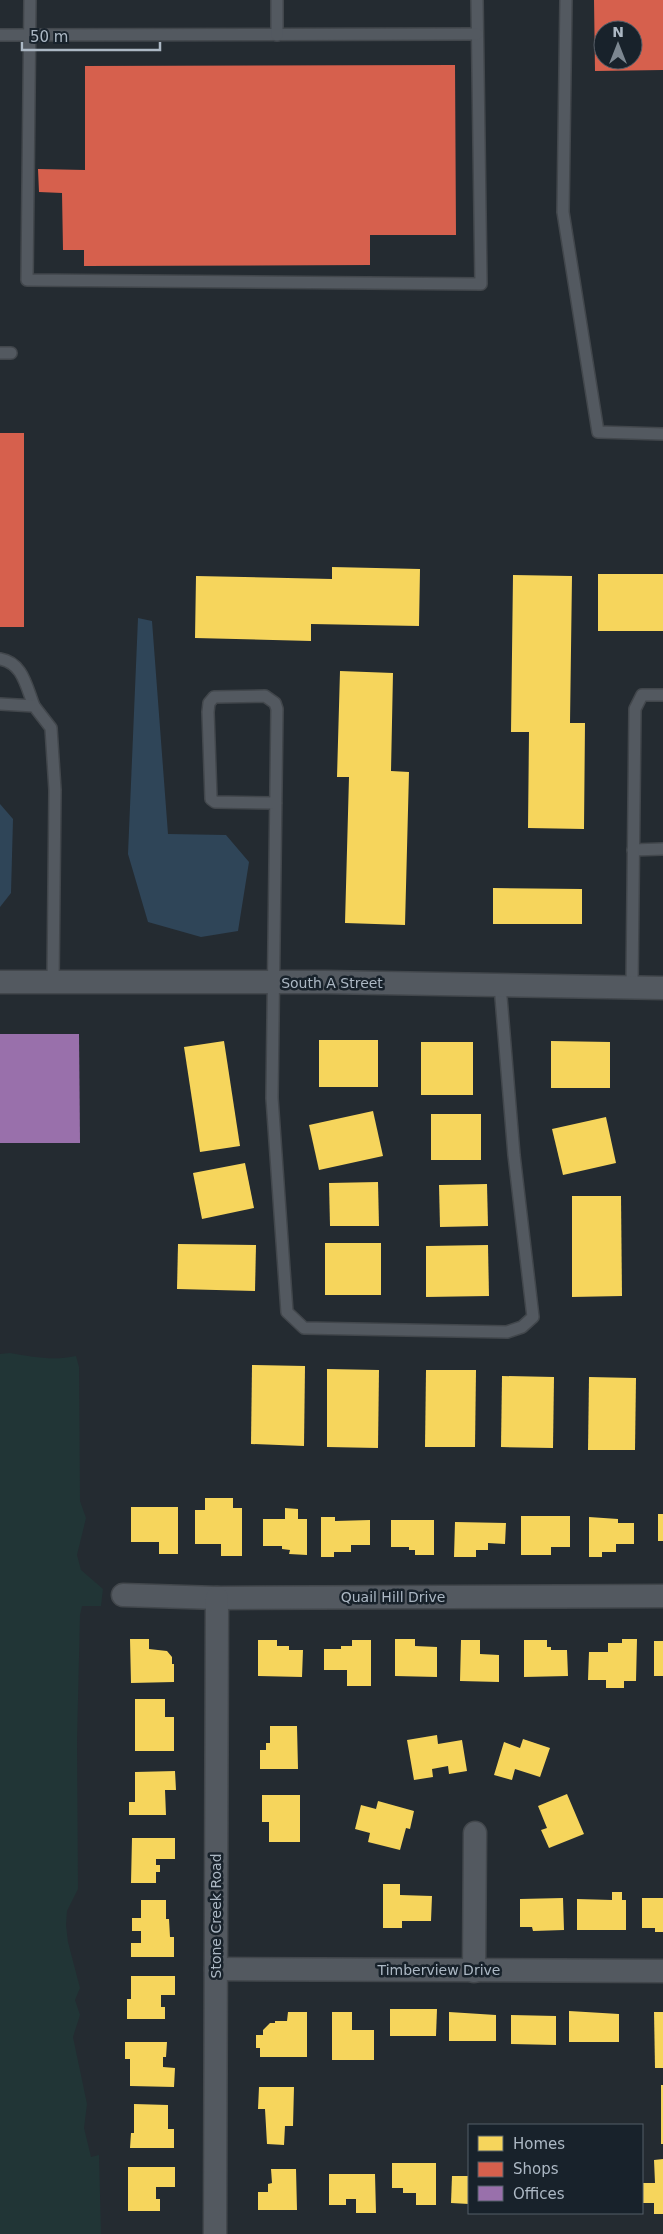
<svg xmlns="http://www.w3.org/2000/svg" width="663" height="2234" font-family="'DejaVu Sans',sans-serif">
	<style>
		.green { fill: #213536 }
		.water { fill: #2f4558 }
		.homes { fill: #f6d55c }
		.shops { fill: #d6604d; fill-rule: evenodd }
		.offices { fill: #9970ab }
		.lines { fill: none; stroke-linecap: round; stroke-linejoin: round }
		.service-casing { stroke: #42474c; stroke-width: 14 }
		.minor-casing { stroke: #42474c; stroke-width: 25 }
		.service { stroke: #535960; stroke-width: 11 }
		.minor { stroke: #535960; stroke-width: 22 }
		.labels { text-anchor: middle; stroke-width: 5; stroke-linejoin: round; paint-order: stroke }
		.street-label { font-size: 14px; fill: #acb8c4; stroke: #18222b }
	</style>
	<rect width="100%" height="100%" fill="#242b31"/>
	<path class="green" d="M 10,1353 C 33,1357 53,1361 76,1356 L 79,1367 L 80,1501 L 86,1518 L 77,1555 L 81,1570 L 103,1589 L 101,1606 L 82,1606 L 80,1615 L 77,1741 L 78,1889 L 67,1911 L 66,1925 L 68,1942 L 80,1988 L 75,2000 L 80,2015 L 73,2037 L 87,2104 L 84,2128 L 91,2157 L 99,2155 L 101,2234 L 0,2234 L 0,1354 Z"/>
	<g class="water">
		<polygon points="138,618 152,621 168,834 226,835 249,862 238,931 201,937 148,922 128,854"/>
		<polygon points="0,804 13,819 11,893 0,907"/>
	</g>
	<g class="homes">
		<polygon points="332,567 420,569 419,626 311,624 311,641 195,638 196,576 332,579"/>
		<rect x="598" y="574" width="65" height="57"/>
		<polygon points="513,575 572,576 570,723 585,723 584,829 528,828 529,732 511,732"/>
		<polygon points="340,671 393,673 391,771 409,772 405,925 345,923 349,777 337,777"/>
		<polygon points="493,888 582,889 582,924 493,924"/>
		<rect x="319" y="1040" width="59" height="47"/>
		<polygon points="224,1041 240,1146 200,1152 184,1047"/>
		<polygon points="551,1041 610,1042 610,1088 551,1088"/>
		<rect x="421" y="1042" width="52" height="53"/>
		<polygon points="373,1111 383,1156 319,1170 309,1125"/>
		<rect x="431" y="1114" width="50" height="46"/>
		<polygon points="606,1117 616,1163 563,1175 552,1129"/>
		<polygon points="245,1163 254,1208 202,1219 193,1173"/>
		<polygon points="378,1182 379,1226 330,1226 329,1183"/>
		<polygon points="487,1184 488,1226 440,1227 439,1185"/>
		<polygon points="572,1196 621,1196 622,1296 572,1297"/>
		<rect x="325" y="1243" width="56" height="52"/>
		<polygon points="178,1244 256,1245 255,1291 177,1289"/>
		<polygon points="488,1245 489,1296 426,1297 426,1246"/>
		<polygon points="252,1365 305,1366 304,1446 251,1444"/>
		<polygon points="327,1369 379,1370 378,1448 327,1447"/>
		<polygon points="426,1370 476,1370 475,1447 425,1447"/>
		<polygon points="502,1376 554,1377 553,1448 501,1447"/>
		<polygon points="589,1377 636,1378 635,1450 588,1450"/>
		<polygon points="205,1498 233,1498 233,1508 242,1508 242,1556 221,1556 221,1544 195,1544 195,1510 205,1510"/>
		<polygon points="131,1507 178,1507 178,1554 159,1554 159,1542 131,1542"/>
		<polygon points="285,1508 298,1509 298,1519 307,1519 307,1555 289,1554 290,1550 282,1549 282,1546 263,1546 263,1519 285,1519"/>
		<rect x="658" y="1514" width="5" height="27"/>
		<polygon points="521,1516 570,1516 570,1547 551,1547 551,1555 521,1555"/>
		<polygon points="321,1517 335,1517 335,1521 370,1520 370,1545 351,1545 351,1552 334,1552 334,1557 321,1557"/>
		<polygon points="589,1517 618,1519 618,1523 634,1523 634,1544 616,1544 616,1552 602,1552 602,1557 589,1557"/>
		<polygon points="391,1520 434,1520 434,1555 415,1555 415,1550 409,1550 409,1547 391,1547"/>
		<polygon points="455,1522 506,1523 505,1544 488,1543 488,1550 476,1550 476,1557 454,1557"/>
		<polygon points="130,1639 149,1639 149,1649 167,1651 172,1657 172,1664 174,1664 174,1682 131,1683"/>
		<polygon points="395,1639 415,1639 415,1646 437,1647 437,1677 395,1676"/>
		<polygon points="622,1639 637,1639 636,1681 624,1681 624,1688 606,1688 606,1680 588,1680 589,1652 608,1652 608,1643 622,1643"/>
		<polygon points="258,1640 277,1640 277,1646 289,1646 289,1650 303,1650 302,1677 258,1676"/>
		<polygon points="352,1640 371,1640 371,1686 347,1686 347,1670 324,1670 324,1649 341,1649 341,1646 352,1646"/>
		<polygon points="461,1640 480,1640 480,1654 499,1655 499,1682 460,1681"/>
		<polygon points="524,1640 547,1640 547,1647 551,1647 551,1650 567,1650 568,1676 524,1677"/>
		<rect x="654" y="1641" width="9" height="35"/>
		<polygon points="135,1699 165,1699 165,1717 174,1717 174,1751 135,1751"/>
		<polygon points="270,1726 297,1726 298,1769 260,1769 260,1750 266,1750 266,1743 270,1743"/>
		<polygon points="437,1735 438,1744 462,1740 467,1771 449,1774 448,1766 432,1769 433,1777 414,1780 407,1740"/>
		<polygon points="523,1739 550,1748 540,1777 515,1769 512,1780 494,1775 504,1742 520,1748"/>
		<polygon points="175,1771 176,1790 165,1790 166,1815 129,1815 129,1802 135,1802 135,1772"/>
		<polygon points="567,1794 584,1834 549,1848 541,1830 547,1828 538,1806"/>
		<polygon points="262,1795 300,1795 300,1842 269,1842 269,1822 262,1822"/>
		<polygon points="378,1801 414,1811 410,1829 406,1828 400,1850 368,1842 370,1833 355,1829 361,1805 376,1809"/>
		<polygon points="132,1838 175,1838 175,1859 156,1859 156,1865 160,1865 160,1872 156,1872 156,1883 131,1883"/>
		<polygon points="383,1884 400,1884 400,1895 432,1896 431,1921 402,1921 402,1928 383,1928"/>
		<polygon points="612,1892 622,1892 622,1900 626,1900 626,1930 577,1930 577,1899 612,1900"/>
		<polygon points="563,1898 564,1930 533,1931 532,1927 520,1927 520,1899"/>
		<polygon points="642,1898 663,1898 663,1932 655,1932 655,1928 642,1928"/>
		<polygon points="141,1900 166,1900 166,1919 169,1919 170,1937 174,1937 174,1957 131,1957 131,1943 141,1943 141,1931 132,1931 132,1918 141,1918"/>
		<polygon points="131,1976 175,1976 175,1995 161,1995 161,2007 165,2007 165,2019 127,2019 127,1999 131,1999"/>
		<polygon points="390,2009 437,2009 436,2036 390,2036"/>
		<polygon points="569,2011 619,2014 619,2042 569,2042"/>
		<polygon points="288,2012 307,2012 307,2057 260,2057 260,2048 256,2048 256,2035 263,2035 263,2030 270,2023 275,2023 275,2021 287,2021"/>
		<polygon points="332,2012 352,2012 352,2030 374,2030 374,2060 332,2060"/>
		<polygon points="449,2012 496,2015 496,2041 449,2041"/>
		<polygon points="654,2012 663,2012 663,2068 655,2068"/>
		<polygon points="511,2015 556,2016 556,2045 511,2044"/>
		<polygon points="125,2042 167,2042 166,2057 163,2057 163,2067 175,2068 174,2087 130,2086 130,2059 125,2059"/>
		<rect x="661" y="2085" width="2" height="59"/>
		<polygon points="259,2087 294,2087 293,2126 285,2126 284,2145 267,2144 265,2109 258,2109"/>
		<polygon points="134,2104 168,2105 168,2129 174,2129 174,2148 130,2148 131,2133 134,2133"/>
		<polygon points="663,2159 663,2214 654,2214 654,2203 643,2203 643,2183 655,2183 654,2160"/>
		<polygon points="392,2163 436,2163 436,2205 416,2205 416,2193 403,2193 403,2188 392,2188"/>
		<polygon points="128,2167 175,2167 175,2187 156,2187 156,2199 160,2199 160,2211 128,2211"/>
		<polygon points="271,2169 296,2169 297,2210 258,2210 258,2192 268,2192 268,2184 272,2183"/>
		<polygon points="329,2174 375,2174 376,2213 356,2213 356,2199 346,2199 346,2205 329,2205"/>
		<polygon points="452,2176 469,2176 469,2204 451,2203"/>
	</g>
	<g class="shops">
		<path d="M 594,0 L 663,0 L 663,70 L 595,71 ZM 603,30 L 633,30 L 633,60 L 603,60 Z"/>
		<polygon points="455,65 456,235 370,235 370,265 84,266 84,250 63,250 62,193 39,192 38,169 85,170 85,66"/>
		<rect x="0" y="433" width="24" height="194"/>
	</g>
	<polygon class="offices" points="0,1034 79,1034 80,1143 0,1143"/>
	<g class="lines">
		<g class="service-casing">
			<g id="service">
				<polyline points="30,0 27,280 481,284 477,0"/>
				<polyline points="566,0 563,212 598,432 663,434"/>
				<polyline points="0,35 477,34"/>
				<polyline points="277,35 277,0"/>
				<polyline points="0,353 11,353"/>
				<path d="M 0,659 C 23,663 26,686 34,706"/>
				<polyline points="0,704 34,706 51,728 55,790 53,982"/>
				<polyline points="276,803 215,802 211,799 208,712 209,703 214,697 265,696 275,703 277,709 272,1098 287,1312 304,1328 507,1332 522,1327 533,1317 514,1155 500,985"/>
				<polyline points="633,850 663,849"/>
				<polyline points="632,987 635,709 642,695 663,695"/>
			</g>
		</g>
		<g class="minor-casing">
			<g id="minor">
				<polyline points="0,982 326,982 663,988"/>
				<polyline points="123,1595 217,1598 663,1596"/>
				<polyline points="216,1969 663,1971"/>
				<polyline points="474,1971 475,1833"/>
				<polyline points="215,2234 217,1598"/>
			</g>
		</g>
		<use href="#service" class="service"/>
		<use href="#minor" class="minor"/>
	</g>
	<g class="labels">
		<g class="street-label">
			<text x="332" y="988">South A Street</text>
			<text x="393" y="1602">Quail Hill Drive</text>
			<text transform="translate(216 1916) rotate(-90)" y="5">Stone Creek Road</text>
			<text x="439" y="1975">Timberview Drive</text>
		</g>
	</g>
	<rect x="468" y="2124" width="175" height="90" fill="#18222b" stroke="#535e68"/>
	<rect x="478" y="2136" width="25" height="15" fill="#f6d55c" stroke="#535e68"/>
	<text x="513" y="2149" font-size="15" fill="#acb8c4">Homes</text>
	<rect x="478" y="2162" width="25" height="15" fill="#d6604d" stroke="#535e68"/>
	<text x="513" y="2174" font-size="15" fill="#acb8c4">Shops</text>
	<rect x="478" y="2186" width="25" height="15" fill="#9970ab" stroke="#535e68"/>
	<text x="513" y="2199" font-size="15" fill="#acb8c4">Offices</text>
	<g transform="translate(618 45)"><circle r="24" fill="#18222b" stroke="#535e68"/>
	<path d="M0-4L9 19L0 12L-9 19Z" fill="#7c8791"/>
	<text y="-8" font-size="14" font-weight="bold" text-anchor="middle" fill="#acb8c4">N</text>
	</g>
	<path d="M22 42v8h138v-8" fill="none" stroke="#acb8c4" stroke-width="2.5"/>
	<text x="30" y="42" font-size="15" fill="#acb8c4" stroke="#18222b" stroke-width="4" paint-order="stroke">50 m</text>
</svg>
